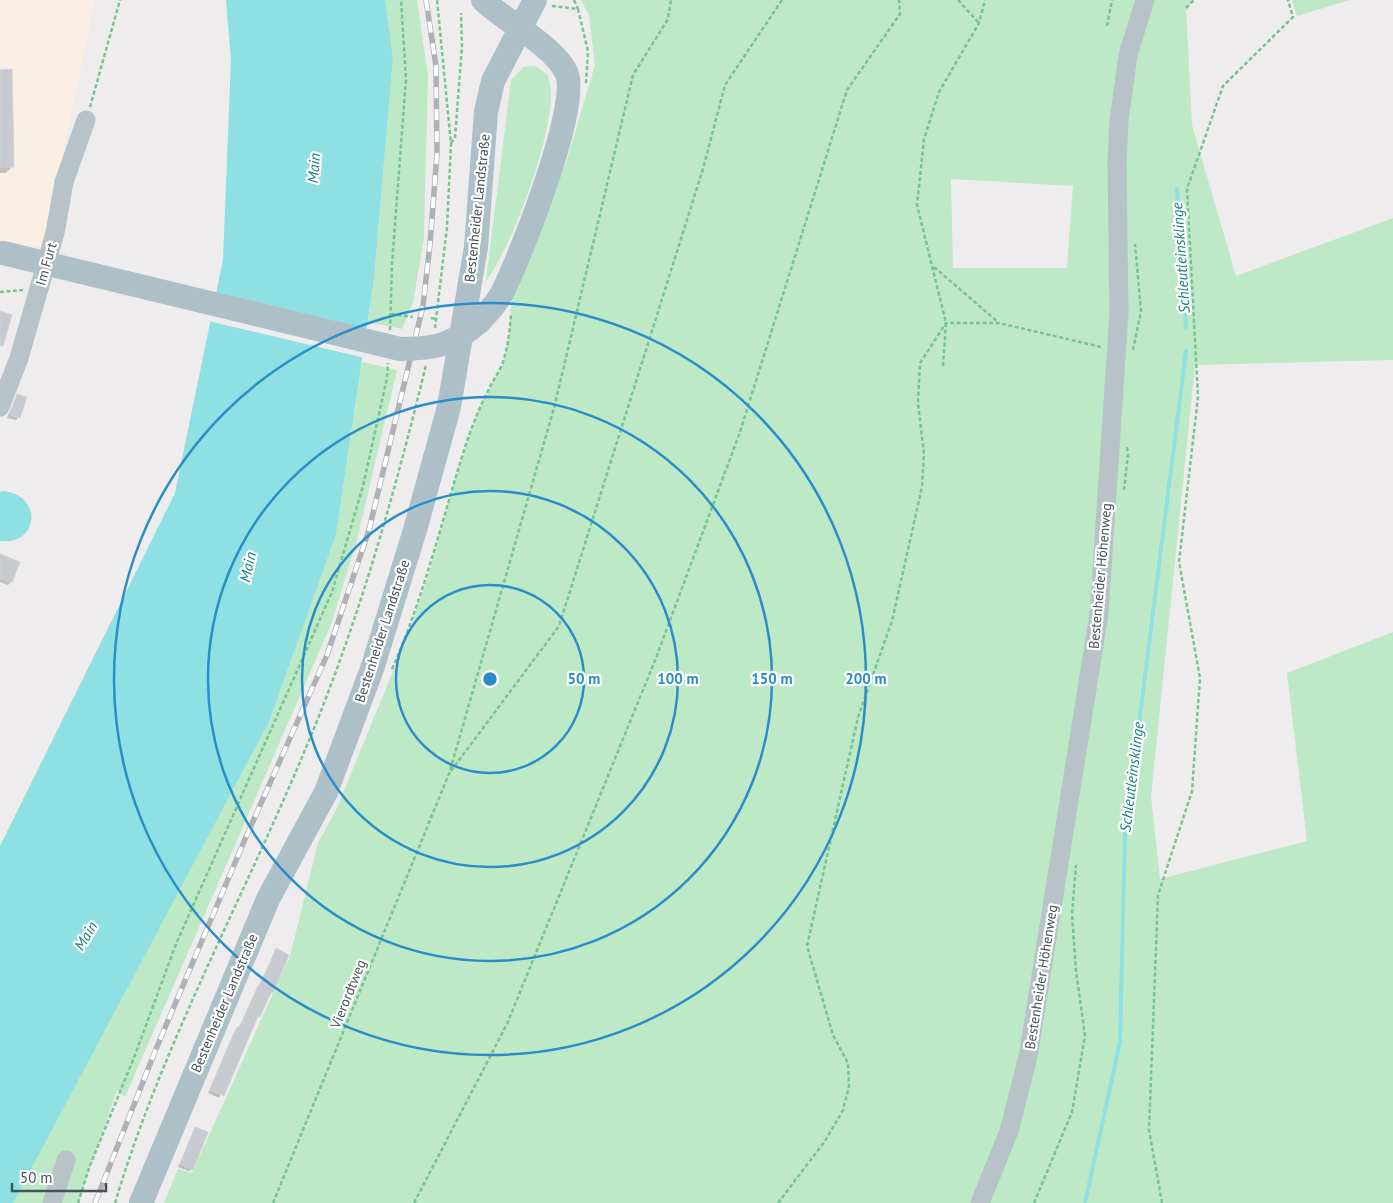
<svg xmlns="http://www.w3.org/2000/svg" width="1393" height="1203" font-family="'PT Sans',sans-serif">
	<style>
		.commercial { fill: #f9efe5 }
		.green { fill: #bde9c6; fill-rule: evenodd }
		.water { fill: #8ee0e2 }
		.pier { fill: #eeecec }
		.shadow { fill: #0003 }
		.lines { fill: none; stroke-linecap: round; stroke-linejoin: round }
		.stream { stroke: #8ee0e2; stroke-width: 4 }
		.building { fill: #c7cace; stroke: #d0d3d7 }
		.path { stroke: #78c391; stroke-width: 2.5; stroke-dasharray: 4 2.5; stroke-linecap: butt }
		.minor { stroke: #b8c3c7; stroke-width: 19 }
		.major { stroke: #adc0c8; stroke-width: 24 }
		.rail-casing { stroke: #aeb2b5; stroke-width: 5.5 }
		.rail { stroke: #fff; stroke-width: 4; stroke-dasharray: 11; stroke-linecap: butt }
		.major-bridge { stroke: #adc0c8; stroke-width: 24 }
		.ring { fill: none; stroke: #2a8dca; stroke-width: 2.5 }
		.labels { text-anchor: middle; stroke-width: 4.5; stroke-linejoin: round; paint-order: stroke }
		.street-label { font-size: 14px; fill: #465257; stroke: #fff }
		.water-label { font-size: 15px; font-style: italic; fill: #188082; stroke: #fff }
		.centre { fill: #2a8dca; stroke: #fff; stroke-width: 2.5 }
		.ring-label { font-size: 15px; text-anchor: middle; font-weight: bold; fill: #2a8dca; stroke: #fff; stroke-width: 4.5; stroke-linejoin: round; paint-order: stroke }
	</style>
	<rect width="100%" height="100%" fill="#eeecec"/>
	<polygon class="commercial" points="0,0 95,0 44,248 0,240"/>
	<g class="green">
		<polygon points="385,0 417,0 428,76 424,237 413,303 402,329 368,322 374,279 393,58"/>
		<path d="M 581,0 L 1194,0 L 1186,8 L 1192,125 L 1236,276 L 1393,218 L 1393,360 L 1195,365 L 1151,797 L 1160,879 L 1307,841 L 1287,673 L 1393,632 L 1393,1203 L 164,1203 L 178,1169 L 192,1173 L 290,956 L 318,843 L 336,810 L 410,630 L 428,576 L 452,489 L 468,439 L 481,404 L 503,364 L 509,336 L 512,295 L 566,163 L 595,65 L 589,15 ZM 951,179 L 1073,186 L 1067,268 L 953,268 Z"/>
		<polygon points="1292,0 1350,0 1297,16"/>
		<path d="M 536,66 L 548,75 C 549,81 551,88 551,94 C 552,138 512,247 486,281 L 511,80 L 524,67 Z"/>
		<polygon points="362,362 397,370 356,544 330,627 125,1097 117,1090 78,1203 12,1203 269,722 336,535"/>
	</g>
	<g class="water">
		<polygon points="226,0 385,0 393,58 374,279 336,535 269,722 13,1203 0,1203 0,846 175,493 223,260 231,60"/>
		<path d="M 4,491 C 44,496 38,546 0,541 L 0,492 Z"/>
	</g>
	<polygon class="pier" points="213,294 369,331 365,358 208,321"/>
	<g class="shadow">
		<polygon points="0,71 13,166 6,173 0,173"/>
		<polygon points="17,395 19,417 16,420 7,418"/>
		<polygon points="0,556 11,582 8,585 0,582"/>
		<polygon points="276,950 272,992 255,1019 219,1098 208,1093 234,1032 238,1029"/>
		<polygon points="196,1128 192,1169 189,1171 178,1167"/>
	</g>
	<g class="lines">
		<g class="stream">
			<polyline points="1177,189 1186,327"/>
			<polyline points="1085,1203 1120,1042 1125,835 1186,351"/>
		</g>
	</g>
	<g class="building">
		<polygon points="12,69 14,167 0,167 0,70"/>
		<polygon points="0,311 12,315 3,346 0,346"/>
		<polygon points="17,394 27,397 20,418 10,415"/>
		<polygon points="0,554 20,562 12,582 0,578"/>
		<polygon points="276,948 289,955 273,993 271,992 260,1017 258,1016 224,1096 210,1090 237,1027 239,1028 258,986 260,987"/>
		<polygon points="195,1127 208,1132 193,1170 180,1164"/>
	</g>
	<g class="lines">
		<g class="path">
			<polyline points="574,0 578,9"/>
			<polyline points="958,0 979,23"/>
			<polyline points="552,6 578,9 588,51 586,83"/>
			<polyline points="1186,8 1194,0"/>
			<polyline points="1107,26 1112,0"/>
			<polyline points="90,107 120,0"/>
			<polyline points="451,143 455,138 462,46 461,13"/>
			<polyline points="934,267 998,322"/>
			<polyline points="0,292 23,290"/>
			<polyline points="391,314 413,317"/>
			<polyline points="431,318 437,319"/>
			<polyline points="435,328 447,227 451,144 437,0"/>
			<polyline points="390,330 392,264 406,79 401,0"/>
			<polyline points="1133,350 1141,311 1135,244"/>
			<polyline points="943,366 946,323 917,205 924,139 939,92 979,23 985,0"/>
			<polyline points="1124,490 1128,454 1127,446"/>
			<path d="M 392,669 C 425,595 442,518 467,441 C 473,424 480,406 489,389 C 493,380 500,371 503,362 C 508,346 510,330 511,313"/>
			<polyline points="451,771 559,626 703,169 725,85 782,0"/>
			<polyline points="78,1203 89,1168 135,1055 176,944 332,592 363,486 387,378 388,363"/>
			<path d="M 115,1203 C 163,1042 246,894 310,738 C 360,617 395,492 426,365"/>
			<polyline points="273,1203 449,774 554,408 633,75 668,19 671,0"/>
			<polyline points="414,1203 507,1024 656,658 740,432 847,90 900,14 899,0"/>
			<polyline points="778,1203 825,1141 843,1110 849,1086 848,1063 833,1035 807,946 858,717 892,621 922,487 924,454 918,403 920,363 946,323 999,323 1101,347"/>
			<polyline points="1034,1203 1072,1112 1085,1036 1076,971 1072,914 1076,865"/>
			<polyline points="1162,1203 1149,1130 1158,895 1192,791 1200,678 1179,562 1198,397 1187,189 1223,86 1293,17 1288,0"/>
		</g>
		<g class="minor">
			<polyline points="0,407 19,358 55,233 64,182 86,120"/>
			<polyline points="52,1203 66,1160"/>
			<polyline points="980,1203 1009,1131 1028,1057 1099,614 1119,312 1117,162 1119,121 1128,55 1145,0"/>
		</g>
		<g class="major">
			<path d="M 479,322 C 488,312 499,301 504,289 C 521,254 582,102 566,72 C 553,45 506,22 483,0"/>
			<polyline points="141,1203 268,899 326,792 372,669 415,530 449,407 476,247 486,112 493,81 535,0"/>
		</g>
		<g class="rail-casing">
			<polyline id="rail" points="95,1203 156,1049 246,837 327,655 369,530 423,306 430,244 437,154 436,66 426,0"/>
		</g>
		<use href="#rail" class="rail"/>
		<path class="major-bridge" d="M 3,253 L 400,349 C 434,349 453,345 479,322"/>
	</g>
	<g class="ring">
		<circle cx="490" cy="679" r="94"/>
		<circle cx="490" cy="679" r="188"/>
		<circle cx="490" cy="679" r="282"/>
		<circle cx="490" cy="679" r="376"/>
	</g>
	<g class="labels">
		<g class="street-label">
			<text transform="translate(477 208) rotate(-84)" y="5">Bestenheider Landstraße</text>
			<text transform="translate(46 264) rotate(-74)" y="5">Im Furt</text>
			<text transform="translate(1100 576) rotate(-85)" y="5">Bestenheider Höhenweg</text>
			<text transform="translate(382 631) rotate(-72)" y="5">Bestenheider Landstraße</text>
			<text transform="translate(1041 977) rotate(-81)" y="5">Bestenheider Höhenweg</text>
			<text transform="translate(348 994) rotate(-68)" y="5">Vierordtweg</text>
			<text transform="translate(224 1003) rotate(-67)" y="5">Bestenheider Landstraße</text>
		</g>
		<g class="water-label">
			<text transform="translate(314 168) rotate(-85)" y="5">Main</text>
			<text transform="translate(1181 258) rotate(-94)" y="5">Schleutleinsklinge</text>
			<text transform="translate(248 567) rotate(-78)" y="5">Main</text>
			<text transform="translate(1132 777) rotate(-83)" y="5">Schleutleinsklinge</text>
			<text transform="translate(86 936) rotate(-59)" y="5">Main</text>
		</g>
	</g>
	<circle cx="490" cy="679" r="8" class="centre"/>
	<g class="ring-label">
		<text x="584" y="684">50 m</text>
		<text x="678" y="684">100 m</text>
		<text x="772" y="684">150 m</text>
		<text x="866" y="684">200 m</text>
	</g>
	<path d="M12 1183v8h94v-8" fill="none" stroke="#465257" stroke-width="2.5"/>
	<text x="20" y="1183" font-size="15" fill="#465257" stroke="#ffffff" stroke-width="4" paint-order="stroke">50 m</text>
</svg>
